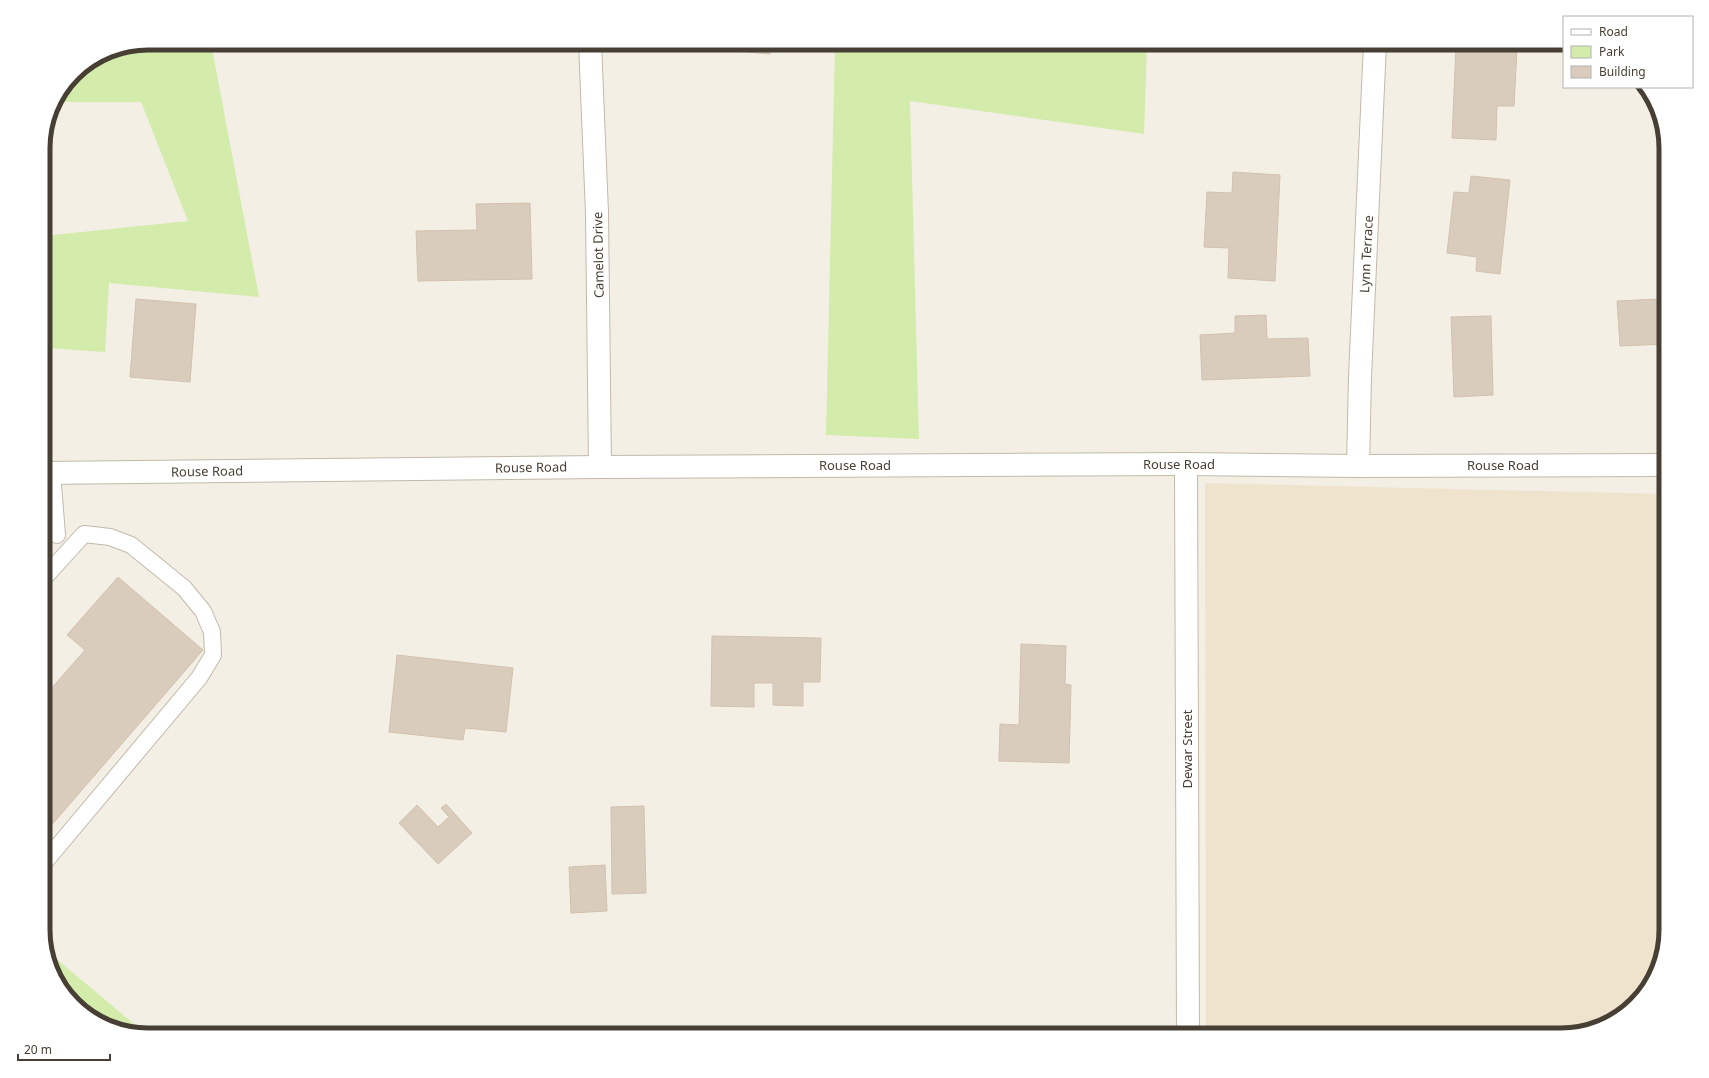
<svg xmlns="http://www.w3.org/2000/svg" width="1709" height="1078" font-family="'Noto Sans',sans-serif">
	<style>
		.education { fill: #efe3ce }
		.green { fill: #d3ecab }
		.building { fill: #daccbd; stroke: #d2c1ad }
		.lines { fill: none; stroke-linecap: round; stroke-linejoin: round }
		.lane-casing { stroke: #c3b9aa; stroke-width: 18 }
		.street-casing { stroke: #c3b9aa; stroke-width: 24 }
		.lane { stroke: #fff; stroke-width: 16 }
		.street { stroke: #fff; stroke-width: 22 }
		.labels { text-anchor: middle; stroke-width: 3.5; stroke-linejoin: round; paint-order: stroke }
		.street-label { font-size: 13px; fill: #473f34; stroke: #fff }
		.rim { fill: none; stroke: #473f34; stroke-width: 5 }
	</style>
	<rect width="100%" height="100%" fill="#f4efe5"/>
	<polygon class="education" points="1205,483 1666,494 1666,930 1648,988 1613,1021 1561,1035 1206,1035"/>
	<g class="green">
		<polygon points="148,43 211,43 259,297 109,283 105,352 47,348 43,323 43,236 188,221 141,102 55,102 74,74 108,51"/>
		<polygon points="835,43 1147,43 1144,134 910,101 919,439 826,435"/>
		<polygon points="48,952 146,1034 90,1017 57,983"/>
	</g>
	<g class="building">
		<polygon points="711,43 771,43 770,54 710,49"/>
		<polygon points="1456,46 1517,49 1514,106 1497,106 1496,140 1452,138"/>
		<polygon points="1233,172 1280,175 1275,281 1228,278 1229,248 1204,247 1207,192 1232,193"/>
		<polygon points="1471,176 1510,180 1500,274 1476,271 1477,257 1447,253 1454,192 1469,193"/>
		<polygon points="530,203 532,279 418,281 416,231 477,230 476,204"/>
		<polygon points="1658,276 1666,276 1666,344 1620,346 1617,301 1659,299"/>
		<polygon points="136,299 196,304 190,382 130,377"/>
		<polygon points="1266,315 1267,339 1308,338 1310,376 1202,380 1200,335 1235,333 1235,316"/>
		<polygon points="1491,316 1493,395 1454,397 1451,317"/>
		<polygon points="118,577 203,650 43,835 43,698 85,650 67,635"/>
		<polygon points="712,636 821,638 820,682 803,682 803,706 773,705 773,683 754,683 754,707 711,706"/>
		<polygon points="1021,644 1066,646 1065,684 1071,685 1069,763 999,761 1000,724 1019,725"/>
		<polygon points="397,655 513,668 506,732 465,728 463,740 389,732"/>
		<polygon points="446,804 472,833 438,864 399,823 417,805 438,827 449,817 441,808"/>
		<polygon points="644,806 646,893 612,894 611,807"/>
		<polygon points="605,865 607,911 571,913 569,867"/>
	</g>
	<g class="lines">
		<g class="lane-casing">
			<g id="lane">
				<polyline points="52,472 57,535"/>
				<polyline points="43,579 84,534 110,537 131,545 184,588 203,611 212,632 213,655 199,678 43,864"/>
			</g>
		</g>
		<g class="street-casing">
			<g id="street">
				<polyline points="590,43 597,213 600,467"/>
				<polyline points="1186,464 1188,1035"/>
				<polyline points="1358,466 1360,377 1375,43"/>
				<polyline points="43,473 600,467 1186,464 1358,466 1666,465"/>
			</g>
		</g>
		<use href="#lane" class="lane"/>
		<use href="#street" class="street"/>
	</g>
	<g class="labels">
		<g class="street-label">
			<text transform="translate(1366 254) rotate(-87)" y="5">Lynn Terrace</text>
			<text transform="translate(598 255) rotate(-91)" y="5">Camelot Drive</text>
			<text x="1179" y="469">Rouse Road</text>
			<text x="855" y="470">Rouse Road</text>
			<text x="1503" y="470">Rouse Road</text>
			<text transform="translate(531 467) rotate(-1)" y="5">Rouse Road</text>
			<text transform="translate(207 471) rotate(-1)" y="5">Rouse Road</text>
			<text transform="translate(1187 749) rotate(-90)" y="5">Dewar Street</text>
		</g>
	</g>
	<path d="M0 0H1709V1078H0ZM148 50H1561A98 98 0 0 1 1659 148V930A98 98 0 0 1 1561 1028H148A98 98 0 0 1 50 930V148A98 98 0 0 1 148 50Z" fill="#fff" fill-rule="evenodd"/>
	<path class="rim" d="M148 50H1561A98 98 0 0 1 1659 148V930A98 98 0 0 1 1561 1028H148A98 98 0 0 1 50 930V148A98 98 0 0 1 148 50Z"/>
	<rect x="1563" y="16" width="130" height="72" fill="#ffffff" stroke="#b5b2ae"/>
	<rect x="1571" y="29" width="20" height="6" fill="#ffffff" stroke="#b5b2ae"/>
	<text x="1599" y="36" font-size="12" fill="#473f34">Road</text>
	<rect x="1571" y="46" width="20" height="12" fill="#d3ecab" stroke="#b5b2ae"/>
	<text x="1599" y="56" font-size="12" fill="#473f34">Park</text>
	<rect x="1571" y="66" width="20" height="12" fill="#daccbd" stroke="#b5b2ae"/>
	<text x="1599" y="76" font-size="12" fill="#473f34">Building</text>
	<path d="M18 1054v6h92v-6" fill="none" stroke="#473f34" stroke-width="2"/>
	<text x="24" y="1054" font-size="12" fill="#473f34" stroke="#ffffff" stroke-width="3" paint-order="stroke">20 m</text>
</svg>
